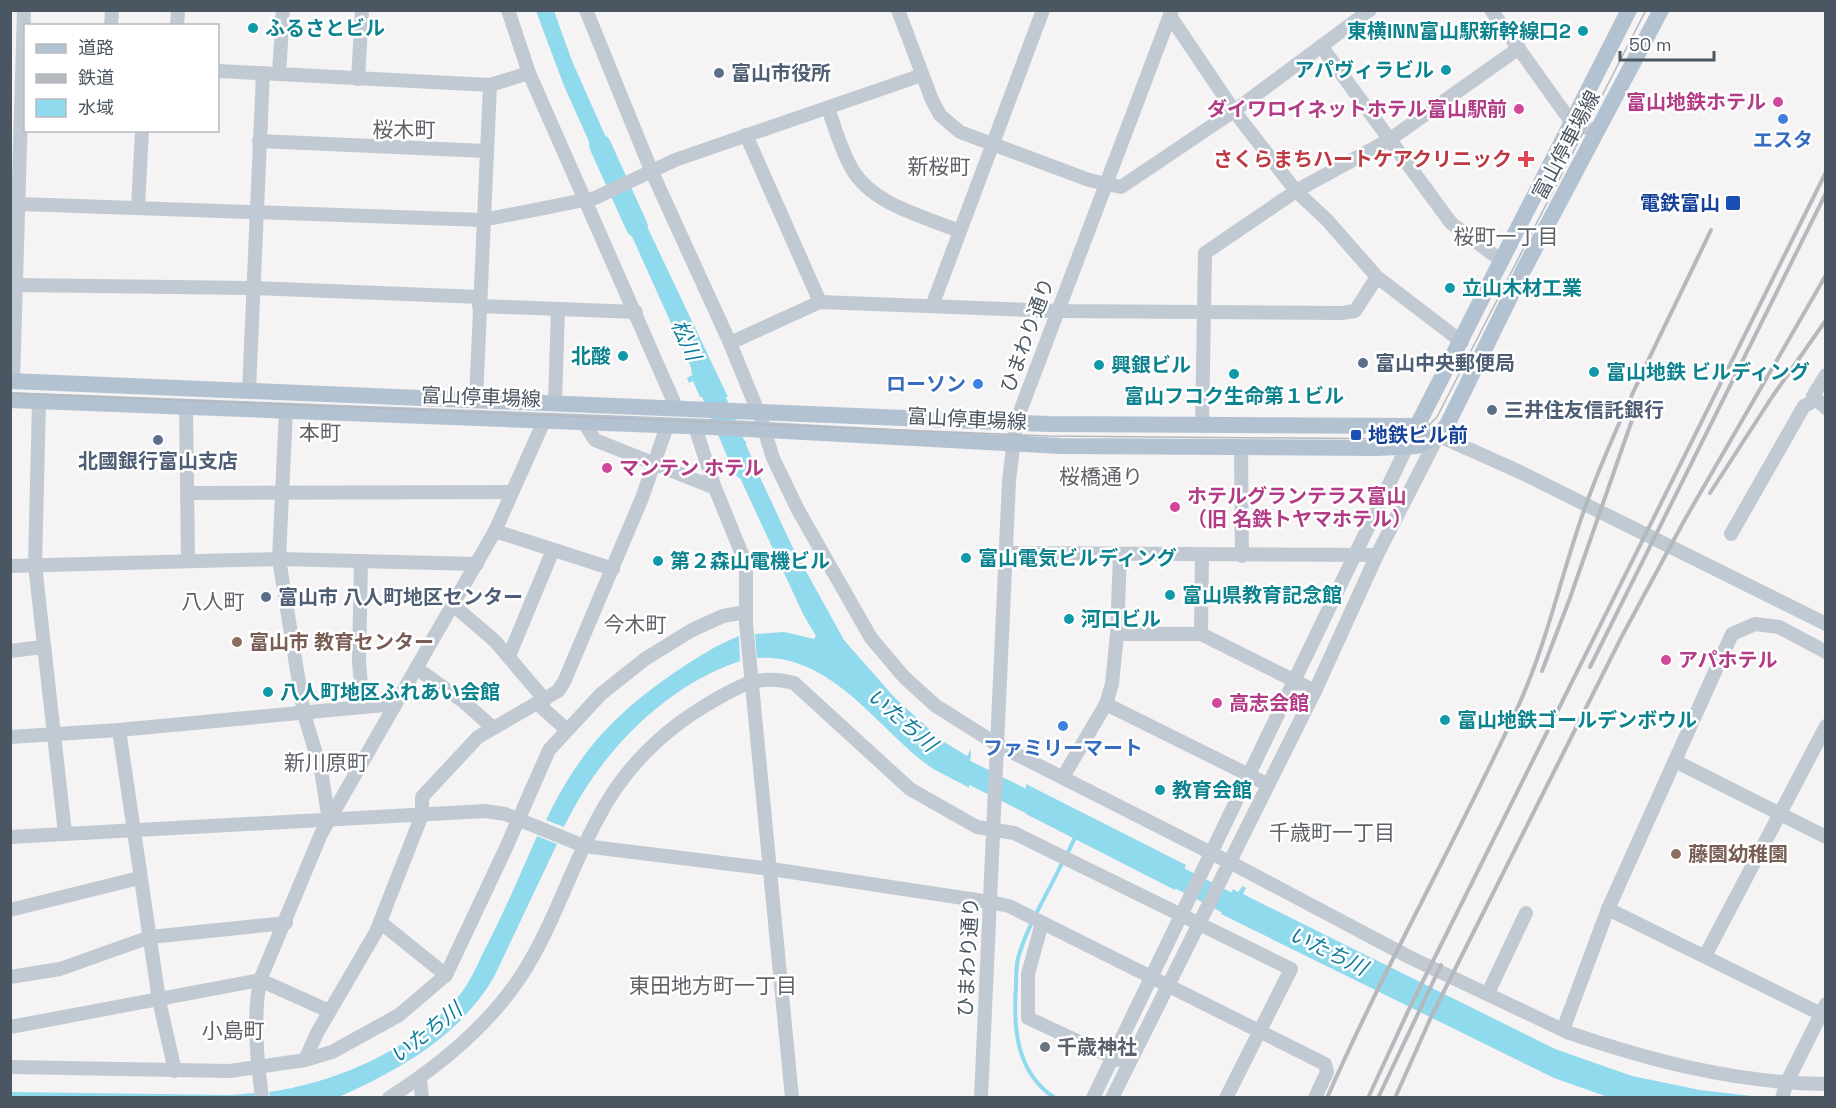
<svg xmlns="http://www.w3.org/2000/svg" width="1836" height="1108" font-family="'Space Grotesk','Noto Sans JP',sans-serif">
	<style>
		.water { fill: #90daee }
		.lines { fill: none; stroke-linecap: round; stroke-linejoin: round }
		.stream { stroke: #90daee; stroke-width: 4 }
		.river { stroke: #90daee; stroke-width: 22 }
		.minor { stroke: #c1cad2; stroke-width: 14 }
		.major { stroke: #b3c2d1; stroke-width: 16 }
		.tram { stroke: #b5b8bd; stroke-width: 1.5 }
		.rail { stroke: #b5b8bd; stroke-width: 4 }
		.culture-dot { fill: #0f9aa8; stroke: #fff; stroke-width: 2 }
		.service-dot { fill: #5c6f8a; stroke: #fff; stroke-width: 2 }
		.hotel-dot { fill: #d1479c; stroke: #fff; stroke-width: 2 }
		.shop-dot { fill: #3f7fe0; stroke: #fff; stroke-width: 2 }
		.health-dot { fill: #e0444e; stroke: #fff; stroke-width: 2 }
		.transit-dot { fill: #1a4fb4; stroke: #fff; stroke-width: 2 }
		.education-dot { fill: #8d6e63; stroke: #fff; stroke-width: 2 }
		.worship-dot { fill: #6b7280; stroke: #fff; stroke-width: 2 }
		.labels { text-anchor: middle; stroke-width: 5; stroke-linejoin: round; paint-order: stroke }
		.culture-label { font-size: 20px; font-weight: bold; fill: #0d838f; stroke: #fff; text-anchor: start }
		.service-label { font-size: 20px; font-weight: bold; fill: #4e5e75; stroke: #fff; text-anchor: start }
		.hotel-label { font-size: 20px; font-weight: bold; fill: #b23c85; stroke: #fff; text-anchor: start }
		.shop-label { font-size: 20px; font-weight: bold; fill: #366cbe; stroke: #fff }
		.street-label { font-size: 20px; fill: #4a5661; stroke: #fff }
		.health-label { font-size: 20px; font-weight: bold; fill: #be3a42; stroke: #fff; text-anchor: end }
		.transit-label { font-size: 20px; font-weight: bold; fill: #164399; stroke: #fff; text-anchor: end }
		.education-label { font-size: 20px; font-weight: bold; fill: #785e54; stroke: #fff; text-anchor: start }
		.worship-label { font-size: 20px; font-weight: bold; fill: #5b616d; stroke: #fff; text-anchor: start }
		.neighbourhood-label { font-size: 21px; fill: #5f6368; stroke: #fff }
		.water-label { font-size: 21px; font-style: italic; fill: #0c7c9b; stroke: #fff }
	</style>
	<rect width="100%" height="100%" fill="#f5f3f3"/>
	<g class="water">
		<polygon points="536,11 554,11 572,61 620,169 605,177 564,86"/>
		<polygon points="632,193 643,218 728,397 700,397 693,381 689,383 687,378 694,374 616,201 625,200"/>
		<path d="M 723,441 L 746,441 L 746,447 L 792,546 L 844,640 L 895,698 L 941,740 L 967,756 L 971,749 L 969,788 C 953,778 935,772 921,760 C 872,720 827,653 757,658 L 755,634 L 784,632 L 814,639 L 816,636 L 803,614 Z"/>
		<path d="M 739,636 L 740,661 C 663,687 599,754 564,827 L 546,820 C 578,754 611,717 671,675 C 693,660 714,646 739,636 Z"/>
		<polygon points="1026,784 1186,865 1175,890 1026,814"/>
		<path d="M 537,836 L 557,844 L 494,977 C 460,1035 403,1068 343,1095 L 336,1098 L 270,1097 L 269,1092 C 338,1082 411,1050 458,997 C 469,984 476,968 483,953 C 503,915 520,875 537,836 Z"/>
		<polygon points="1243,886 1246,888 1243,894 1555,1049 1632,1076 1700,1090 1760,1097 1608,1097 1554,1078 1221,914 1233,889 1238,892"/>
		<polygon points="11,1092 231,1095 254,1093 255,1097 11,1098"/>
	</g>
	<g class="lines">
		<g class="stream">
			<polyline points="1067,854 1077,834"/>
			<path d="M 1055,1098 C 1016,1073 1013,1027 1016,986 C 1016,977 1016,967 1018,958 C 1028,924 1048,893 1063,861"/>
		</g>
		<g class="river">
			<polyline points="600,145 637,227"/>
			<polyline points="702,369 744,468"/>
			<polyline points="944,756 964,770 1052,814"/>
			<polyline points="1154,865 1253,916"/>
		</g>
		<g class="minor">
			<polyline points="508,10 529,73 677,409"/>
			<polyline points="586,10 651,170 730,343 761,419 773,458 798,510 871,638 904,677 936,706 998,745 1239,867 1411,958 1567,1032"/>
			<polyline points="898,10 932,100 940,115 960,132 1089,180 1121,187 1234,111 1370,10"/>
			<polyline points="1491,10 1572,123 1596,131"/>
			<polyline points="1170,16 1234,111 1296,191 1327,220 1377,277 1462,342"/>
			<polyline points="111,26 112,10"/>
			<polyline points="177,26 178,10"/>
			<polyline points="1321,46 1451,223 1502,261"/>
			<polyline points="218,71 490,85 529,73"/>
			<polyline points="279,74 283,10"/>
			<polyline points="358,79 362,10"/>
			<path d="M 828,108 C 835,128 841,150 852,169 C 873,205 923,216 959,231"/>
			<polyline points="746,135 820,302"/>
			<polyline points="259,141 486,151"/>
			<polyline points="138,207 142,130"/>
			<polyline points="10,219 20,204 483,220 595,198 675,160 922,75"/>
			<polyline points="16,285 251,288 480,297"/>
			<polyline points="479,306 636,312"/>
			<polyline points="932,306 1043,10"/>
			<polyline points="730,343 820,302 1056,311 1342,313 1355,311 1377,277"/>
			<polyline points="1826,375 1813,396 1826,408"/>
			<polyline points="13,382 24,10"/>
			<polyline points="249,391 263,73"/>
			<polyline points="476,399 490,85"/>
			<polyline points="39,401 35,565 65,833"/>
			<polyline points="555,403 558,309"/>
			<polyline points="186,407 188,560"/>
			<polyline points="286,410 279,559 304,714 321,770 329,821"/>
			<polyline points="584,423 595,440 715,488"/>
			<polyline points="1202,426 1205,253 1296,191 1389,140 1519,48"/>
			<polyline points="695,427 715,488 746,564 746,623 792,1098"/>
			<polyline points="1241,448 1242,556"/>
			<polyline points="188,493 512,492"/>
			<polyline points="495,531 613,569"/>
			<polyline points="1731,534 1804,406 1816,400"/>
			<polyline points="1006,553 1377,555"/>
			<polyline points="361,561 359,662 363,707"/>
			<polyline points="10,566 279,559 477,564"/>
			<polyline points="453,605 495,641 545,700"/>
			<polyline points="1117,634 1201,634 1315,691"/>
			<polyline points="1201,634 1202,554"/>
			<polyline points="10,651 43,647"/>
			<path d="M 1826,652 L 1779,627 L 1755,624 L 1732,634 L 1608,909 L 1564,1027 L 1567,1032 C 1652,1061 1736,1083 1826,1084"/>
			<polyline points="509,656 553,550"/>
			<polyline points="416,668 464,702 493,728"/>
			<polyline points="538,704 567,730"/>
			<polyline points="1106,704 1267,784"/>
			<polyline points="119,730 159,1000 175,1071"/>
			<polyline points="10,737 119,730 395,704"/>
			<polyline points="1675,761 1826,837"/>
			<polyline points="1063,777 1106,704 1112,684 1117,634 1120,554"/>
			<polyline points="10,837 485,811 505,814 584,846 771,869 990,902 1009,906 1325,1064 1327,1072 1315,1098"/>
			<polyline points="1608,909 1821,1014"/>
			<polyline points="10,910 139,878"/>
			<polyline points="380,922 446,975"/>
			<polyline points="1042,923 1028,974 1028,1018 1118,1060"/>
			<polyline points="1705,956 1826,726"/>
			<polyline points="10,977 60,969 150,937 286,923"/>
			<polyline points="1488,993 1526,913"/>
			<polyline points="10,1027 260,980 329,1011"/>
			<polyline points="305,1060 317,1033 376,932 422,815 422,797 478,737 558,691 564,682 642,498 667,426"/>
			<polyline points="10,1067 230,1071 305,1060 332,1052 399,1015 446,975 505,850 549,750 601,694 645,659 692,630 723,616 746,612"/>
			<polyline points="420,1078 422,1098"/>
			<path d="M 262,1098 C 257,1060 253,1017 260,980 L 321,834 L 495,531 L 544,421"/>
			<path d="M 389,1098 C 439,1066 486,1028 519,979 C 552,930 569,872 597,820 C 623,769 664,729 713,701 C 743,684 758,674 794,683 L 910,789 L 977,827 L 1014,833 L 1291,969 L 1226,1098"/>
			<polyline points="981,1098 1009,481 1016,422 1172,10"/>
			<polyline points="1093,1098 1417,426 1520,472 1826,624"/>
			<polyline points="1112,1098 1315,691 1377,555 1438,436"/>
			<polyline points="1782,1098 1787,1082 1826,1004"/>
		</g>
		<g class="major">
			<polyline points="10,381 1049,424 1417,426 1629,10"/>
			<polyline points="10,400 711,427 1061,446 1377,448 1417,446 1438,436 1447,425 1524,269 1661,10"/>
		</g>
		<polyline class="tram" points="10,393 1048,436 1406,439 1424,430 1437,417 1646,10"/>
		<g class="rail">
			<polyline points="1710,493 1772,397 1826,320"/>
			<polyline points="1590,667 1826,193"/>
			<polyline points="1542,671 1570,598 1639,400"/>
			<path d="M 1327,1098 C 1385,966 1456,841 1516,711 C 1548,643 1562,569 1588,499 C 1623,406 1669,319 1711,230"/>
			<polyline points="1368,1098 1410,1007 1826,172"/>
			<polyline points="1378,1098 1441,965"/>
			<polyline points="1395,1098 1431,1017 1622,636 1684,521 1826,275"/>
		</g>
	</g>
	<g class="culture-dot">
		<circle cx="253" cy="28" r="6"/>
		<circle cx="1583" cy="31" r="6"/>
		<circle cx="1446" cy="70" r="6"/>
		<circle cx="1450" cy="288" r="6"/>
		<circle cx="623" cy="356" r="6"/>
		<circle cx="1099" cy="365" r="6"/>
		<circle cx="1594" cy="372" r="6"/>
		<circle cx="1234" cy="374" r="6"/>
		<circle cx="966" cy="558" r="6"/>
		<circle cx="658" cy="561" r="6"/>
		<circle cx="1170" cy="595" r="6"/>
		<circle cx="1069" cy="619" r="6"/>
		<circle cx="268" cy="692" r="6"/>
		<circle cx="1445" cy="720" r="6"/>
		<circle cx="1160" cy="790" r="6"/>
	</g>
	<g class="service-dot">
		<circle cx="719" cy="73" r="6"/>
		<circle cx="1363" cy="363" r="6"/>
		<circle cx="1492" cy="410" r="6"/>
		<circle cx="158" cy="440" r="6"/>
		<circle cx="266" cy="597" r="6"/>
	</g>
	<g class="hotel-dot">
		<circle cx="1778" cy="102" r="6"/>
		<circle cx="1519" cy="109" r="6"/>
		<circle cx="607" cy="468" r="6"/>
		<circle cx="1175" cy="507" r="6"/>
		<circle cx="1666" cy="660" r="6"/>
		<circle cx="1217" cy="703" r="6"/>
	</g>
	<g class="shop-dot">
		<circle cx="1783" cy="119" r="6"/>
		<circle cx="978" cy="384" r="6"/>
		<circle cx="1063" cy="726" r="6"/>
	</g>
	<path class="health-dot" d="M1523 150h6v6h6v6h-6v6h-6v-6h-6v-6h6z"/>
	<g class="transit-dot">
		<rect x="1725" y="195" width="16" height="16" rx="3"/>
		<rect x="1350" y="429" width="12" height="12" rx="3"/>
	</g>
	<g class="education-dot">
		<circle cx="237" cy="642" r="6"/>
		<circle cx="1676" cy="854" r="6"/>
	</g>
	<circle class="worship-dot" cx="1045" cy="1047" r="6"/>
	<g class="labels">
		<g class="culture-label">
			<text x="265" y="35">ふるさとビル</text>
			<text x="1571" y="38" text-anchor="end">東横INN富山駅新幹線口2</text>
			<text x="1434" y="77" text-anchor="end">アパヴィラビル</text>
			<text x="1462" y="295">立山木材工業</text>
			<text x="611" y="363" text-anchor="end">北酸</text>
			<text x="1111" y="372">興銀ビル</text>
			<text x="1606" y="379">富山地鉄 ビルディング</text>
			<text x="1234" y="403" text-anchor="middle">富山フコク生命第１ビル</text>
			<text x="978" y="565">富山電気ビルディング</text>
			<text x="670" y="568">第２森山電機ビル</text>
			<text x="1182" y="602">富山県教育記念館</text>
			<text x="1081" y="626">河口ビル</text>
			<text x="280" y="699">八人町地区ふれあい会館</text>
			<text x="1457" y="727">富山地鉄ゴールデンボウル</text>
			<text x="1172" y="797">教育会館</text>
		</g>
		<g class="service-label">
			<text x="731" y="80">富山市役所</text>
			<text x="1375" y="370">富山中央郵便局</text>
			<text x="1504" y="417">三井住友信託銀行</text>
			<text x="158" y="468" text-anchor="middle">北國銀行富山支店</text>
			<text x="278" y="604">富山市 八人町地区センター</text>
		</g>
		<g class="hotel-label">
			<text x="1766" y="109" text-anchor="end">富山地鉄ホテル</text>
			<text x="1507" y="116" text-anchor="end">ダイワロイネットホテル富山駅前</text>
			<text x="619" y="475">マンテン ホテル</text>
			<text x="1187" y="503">ホテルグランテラス富山<tspan x="1187" dy="23">（旧 名鉄トヤマホテル）</tspan></text>
			<text x="1678" y="667">アパホテル</text>
			<text x="1229" y="710">高志会館</text>
		</g>
		<g class="shop-label">
			<text x="1783" y="147">エスタ</text>
			<text x="966" y="391" text-anchor="end">ローソン</text>
			<text x="1063" y="755">ファミリーマート</text>
		</g>
		<g class="street-label">
			<text transform="translate(1566 145) rotate(-62)" y="7">富山停車場線</text>
			<text transform="translate(1027 335) rotate(-70)" y="7">ひまわり通り</text>
			<text transform="translate(481 397) rotate(2)" y="7">富山停車場線</text>
			<text transform="translate(967 419) rotate(3)" y="7">富山停車場線</text>
			<text transform="translate(968 957) rotate(-87)" y="7">ひまわり通り</text>
		</g>
		<g class="health-label">
			<text x="1512" y="166">さくらまちハートケアクリニック</text>
		</g>
		<g class="transit-label">
			<text x="1720" y="210">電鉄富山</text>
			<text x="1368" y="442" text-anchor="start">地鉄ビル前</text>
		</g>
		<g class="education-label">
			<text x="249" y="649">富山市 教育センター</text>
			<text x="1688" y="861">藤園幼稚園</text>
		</g>
		<g class="worship-label">
			<text x="1057" y="1054">千歳神社</text>
		</g>
		<g class="neighbourhood-label">
			<text x="404" y="137">桜木町</text>
			<text x="939" y="174">新桜町</text>
			<text x="1506" y="244">桜町一丁目</text>
			<text x="320" y="440">本町</text>
			<text x="1101" y="484">桜橋通り</text>
			<text x="213" y="609">八人町</text>
			<text x="635" y="632">今木町</text>
			<text x="326" y="770">新川原町</text>
			<text x="1332" y="840">千歳町一丁目</text>
			<text x="713" y="993">東田地方町一丁目</text>
			<text x="233" y="1038">小島町</text>
		</g>
		<g class="water-label">
			<text transform="translate(686 340) rotate(66)" y="7">松川</text>
			<text transform="translate(902 720) rotate(41)" y="7">いたち川</text>
			<text transform="translate(1328 951) rotate(26)" y="7">いたち川</text>
			<text transform="translate(426 1033) rotate(-38)" y="7">いたち川</text>
		</g>
	</g>
	<rect width="1836" height="1108" fill="none" stroke="#4a5661" stroke-width="24"/>
	<rect x="24" y="24" width="195" height="108" fill="#ffffff" stroke="#b7bbc0" stroke-width="1.5"/>
	<rect x="36" y="44" width="30" height="9" fill="#b3c2d1" stroke="#b7bbc0" stroke-width="1.5"/>
	<text x="78" y="54" font-size="18" fill="#4a5661">道路</text>
	<rect x="36" y="74" width="30" height="9" fill="#b5b8bd" stroke="#b7bbc0" stroke-width="1.5"/>
	<text x="78" y="84" font-size="18" fill="#4a5661">鉄道</text>
	<rect x="36" y="99" width="30" height="18" fill="#90daee" stroke="#b7bbc0" stroke-width="1.5"/>
	<text x="78" y="114" font-size="18" fill="#4a5661">水域</text>
	<path d="M1620 51v9h94v-9" fill="none" stroke="#4a5661" stroke-width="3"/>
	<text x="1629" y="51" font-size="18" fill="#4a5661" stroke="#ffffff" stroke-width="4.5" paint-order="stroke">50 m</text>
</svg>
